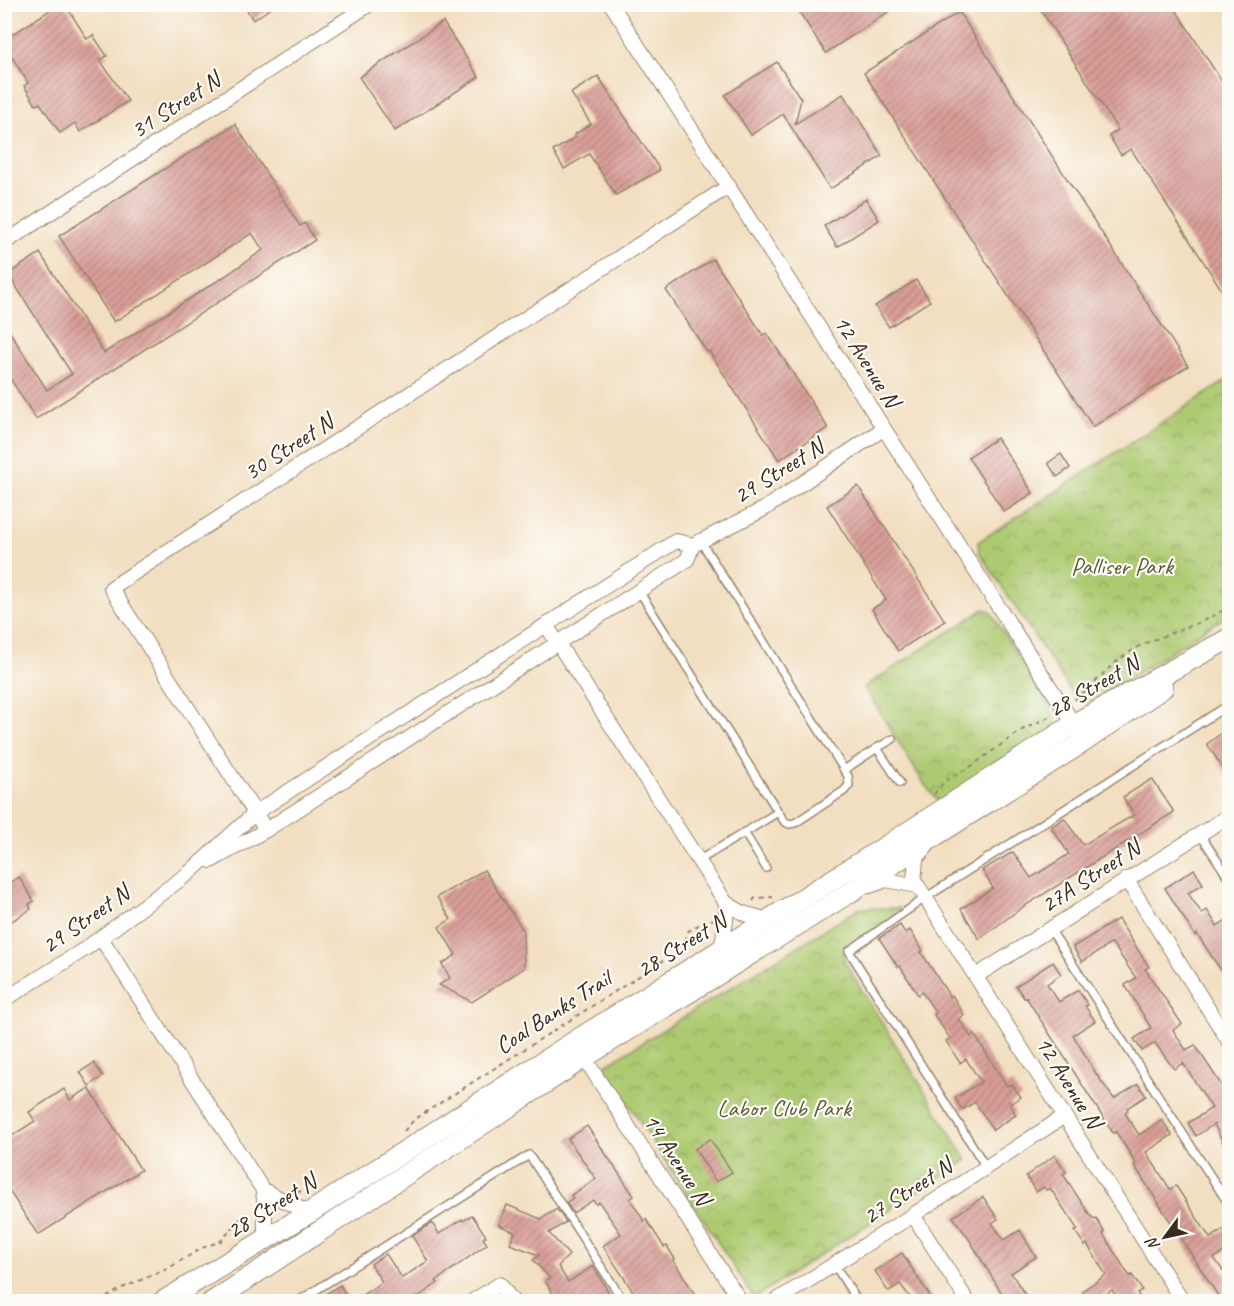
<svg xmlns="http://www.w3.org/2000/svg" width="1234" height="1306" font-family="Caveat,sans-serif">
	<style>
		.park { fill: url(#park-crowns); stroke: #747a48; stroke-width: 1.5 }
		.building { fill: url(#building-hatch) }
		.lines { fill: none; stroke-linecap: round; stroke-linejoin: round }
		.service-casing { stroke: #96846f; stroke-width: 10 }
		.minor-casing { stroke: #96846f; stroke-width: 16 }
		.secondary-casing { stroke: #96846f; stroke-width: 22 }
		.path { stroke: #96846f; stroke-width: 2; stroke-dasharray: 4.5 4.5; stroke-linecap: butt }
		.service { stroke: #fff; stroke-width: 7 }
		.minor { stroke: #fff; stroke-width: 14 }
		.secondary { stroke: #fff; stroke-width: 20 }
		.labels { text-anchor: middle; stroke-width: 4.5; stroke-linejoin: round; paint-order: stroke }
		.street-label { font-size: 24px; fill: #3b2a1e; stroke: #fdfcf7 }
		.park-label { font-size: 24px; fill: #5d5a37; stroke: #fdfcf7 }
	</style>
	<defs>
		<pattern id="park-crowns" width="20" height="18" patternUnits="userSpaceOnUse" patternTransform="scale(1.5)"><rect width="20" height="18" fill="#adca71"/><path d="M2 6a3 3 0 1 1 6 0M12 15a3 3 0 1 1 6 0" fill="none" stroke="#8ea45c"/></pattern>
		<pattern id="building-hatch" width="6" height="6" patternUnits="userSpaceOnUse" patternTransform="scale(1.5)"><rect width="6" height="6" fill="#d99e98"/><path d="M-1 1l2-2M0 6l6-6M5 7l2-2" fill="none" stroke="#b1817b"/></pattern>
	</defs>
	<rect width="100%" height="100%" fill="#fdfcf7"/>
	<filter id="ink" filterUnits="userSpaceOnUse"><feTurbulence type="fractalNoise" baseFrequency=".0167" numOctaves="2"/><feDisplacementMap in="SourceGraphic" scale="12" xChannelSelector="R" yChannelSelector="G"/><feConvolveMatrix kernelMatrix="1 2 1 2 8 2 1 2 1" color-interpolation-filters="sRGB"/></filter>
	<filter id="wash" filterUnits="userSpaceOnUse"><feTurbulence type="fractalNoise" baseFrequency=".008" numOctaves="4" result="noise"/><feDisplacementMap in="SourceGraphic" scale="24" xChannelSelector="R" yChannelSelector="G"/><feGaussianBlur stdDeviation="1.35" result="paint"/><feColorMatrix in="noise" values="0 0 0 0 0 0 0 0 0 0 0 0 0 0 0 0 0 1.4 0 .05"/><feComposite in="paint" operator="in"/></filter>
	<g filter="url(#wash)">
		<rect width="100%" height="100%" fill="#f2dec0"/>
		<g class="park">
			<polygon points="1229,379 1229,614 1091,703 1076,699 979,552 978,542"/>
			<polygon points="984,609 990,611 1050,707 1056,721 1051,731 940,804 925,785 864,687"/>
			<polygon points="860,908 901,908 844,953 844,961 967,1160 754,1298 604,1066"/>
		</g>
		<g id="blocks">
			<g class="building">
				<polygon points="59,4 65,4 87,39 93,35 107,56 100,60 128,101 80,132 75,123 60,133 40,103 36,105 24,86 28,83 4,44 4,40"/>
				<polygon points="243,4 277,4 253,20"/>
				<polygon points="794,4 883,4 888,12 826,53"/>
				<polygon points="1037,4 1172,4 1230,94 1230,303 1131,149 1121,155 1109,136 1118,130"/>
				<polygon points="959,12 1188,366 1093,427 864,73"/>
				<polygon points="443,22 479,77 395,131 359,77"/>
				<polygon points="777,62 801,99 795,124 843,94 882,156 830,189 783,114 751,135 725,95"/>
				<polygon points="598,76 660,170 616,195 589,154 564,169 553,151 576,137 574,135 591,124 571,93"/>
				<polygon points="235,124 300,226 305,223 315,240 36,419 4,369 4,323 47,390 72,374 8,274 40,253 104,353 222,278 263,250 252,233 114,322 59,236"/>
				<polygon points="866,199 879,220 837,247 824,226"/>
				<polygon points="713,259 763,335 767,333 828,428 779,460 709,351 707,352 666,290"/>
				<polygon points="916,280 930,301 889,327 875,306"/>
				<polygon points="997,438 1033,493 1004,512 968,457"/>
				<polygon points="1061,454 1070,468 1057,477 1048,463"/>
				<polygon points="858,486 945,621 898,651 872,609 886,600 827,506"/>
				<polygon points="1230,727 1230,779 1207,744"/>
				<polygon points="1152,779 1174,812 1023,907 979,939 961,909 993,888 982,870 1013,852 1031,878 1069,854 1051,827 1064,818 1083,845 1134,815 1123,797"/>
				<polygon points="1194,869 1203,884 1188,893 1202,914 1207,910 1217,926 1230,918 1230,984 1197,934 1195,936 1165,888"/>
				<polygon points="484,870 523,930 524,968 472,1002 439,985 450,978 442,964 456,955 439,927 451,919 437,897"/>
				<polygon points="19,877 34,901 29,904 31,909 4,926 4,886"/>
				<polygon points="1118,919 1149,967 1145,969 1182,1024 1173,1030 1186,1050 1195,1045 1230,1098 1230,1157 1214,1124 1196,1136 1188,1123 1212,1108 1183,1063 1174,1069 1155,1043 1142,1051 1134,1039 1151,1028 1125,985 1136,978 1112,943 1082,962 1073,947"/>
				<polygon points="900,925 905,933 910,930 923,951 921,952 950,997 952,995 964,1015 959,1019 971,1037 974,1034 1007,1086 1012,1084 1021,1097 1010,1104 1016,1115 993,1130 975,1102 962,1110 955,1098 981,1082 966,1059 960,1063 946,1041 950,1038 934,1015 936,1013 922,992 918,995 900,966 898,967 879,938"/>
				<polygon points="1053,962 1061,974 1047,984 1059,1002 1078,990 1088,1005 1085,1006 1095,1021 1073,1035 1097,1075 1114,1099 1138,1084 1146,1096 1127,1108 1128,1110 1125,1113 1139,1135 1162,1120 1172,1135 1146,1152 1170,1189 1176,1186 1210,1238 1230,1226 1230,1248 1214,1258 1230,1281 1230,1302 1222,1302 1134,1165 1136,1163 1116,1132 1113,1133 1026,997 1024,998 1016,986"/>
				<polygon points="94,1063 103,1076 89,1086 80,1072"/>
				<polygon points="89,1088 141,1170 38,1235 4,1183 4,1141 35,1121 29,1112 64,1089 70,1100"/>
				<polygon points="587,1126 634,1196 630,1199 644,1221 646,1219 664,1247 667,1246 675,1259 673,1260 700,1302 640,1302 603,1246 621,1234 599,1202 596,1204 593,1200 573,1213 566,1203 573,1198 571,1195 596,1179 568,1139"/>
				<polygon points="710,1139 732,1172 716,1182 695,1149"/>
				<polygon points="1055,1155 1066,1172 1063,1174 1089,1214 1094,1219 1096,1218 1105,1233 1103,1234 1126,1271 1130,1276 1132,1275 1142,1290 1137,1293 1143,1302 1120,1302 1112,1290 1094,1302 1089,1302 1082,1291 1106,1275 1087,1244 1085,1246 1075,1231 1078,1230 1050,1188 1046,1190 1044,1187 1036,1192 1026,1176"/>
				<polygon points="983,1197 998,1219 992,1223 1004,1240 1020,1230 1036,1257 1011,1273 1030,1302 1007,1302 969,1239 953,1217"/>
				<polygon points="507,1205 541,1219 557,1209 566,1222 549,1233 569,1255 558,1266 568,1282 593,1266 611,1296 602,1302 558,1302 545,1281 550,1278 533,1260 539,1255 510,1244 515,1232 499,1225"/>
				<polygon points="472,1215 486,1236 483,1238 487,1244 436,1281 438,1283 410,1302 352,1302 382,1282 371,1264 386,1254 402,1278 428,1261 412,1236 432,1223 439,1234 462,1219 463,1221"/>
				<polygon points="902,1253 918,1278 934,1302 914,1302 900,1284 889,1291 887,1290 875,1271"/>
				<polygon points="340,1285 350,1302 313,1302"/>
			</g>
		</g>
	</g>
	<g filter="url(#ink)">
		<use href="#blocks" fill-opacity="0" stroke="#96846f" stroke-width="1.5"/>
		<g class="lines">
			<g class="service-casing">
				<g id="service">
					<polyline points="639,591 784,821 789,824 795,823 844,791 849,785 848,776 700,540"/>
					<polyline points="877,748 893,739"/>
					<polyline points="844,770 877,748 900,783"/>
					<polyline points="744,832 766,868"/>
					<polyline points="1200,834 1230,880"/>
					<polyline points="698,861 778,812"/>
					<polyline points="1050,929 1230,1206"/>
					<polyline points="986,1167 849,951 925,898 1230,704"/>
					<polyline points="834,1264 858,1302"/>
					<polyline points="297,1302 529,1155 624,1302"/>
				</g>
			</g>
			<g class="minor-casing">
				<g id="minor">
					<polyline points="611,4 1079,732"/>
					<polyline points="4,243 370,4"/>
					<polyline points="693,545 764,509 883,429"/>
					<polyline points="546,625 726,903 743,913 768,920"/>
					<polyline points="266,830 111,588 729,186"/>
					<path d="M 927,846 L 916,859 L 914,881 L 918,886 C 1007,1024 1094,1164 1183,1302"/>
					<polyline points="211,861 266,830 687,560 693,545"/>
					<polyline points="1126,879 1230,1043"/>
					<polyline points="870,886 886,880 918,886"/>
					<polyline points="101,938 263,1190 265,1209 265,1241"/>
					<polyline points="721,950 726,921 726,903"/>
					<polyline points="976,976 1230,815"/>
					<polyline points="4,1000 85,949 189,873 255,813 676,541 693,545"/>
					<polyline points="580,1051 741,1302"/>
					<polyline points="263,1190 309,1213"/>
					<polyline points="913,1215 968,1302"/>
					<polyline points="471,1302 500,1284 513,1302"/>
					<polyline points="774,1302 913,1215 1063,1117"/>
				</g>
			</g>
			<g class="secondary-casing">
				<g id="secondary">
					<polyline points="162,1302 309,1213 572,1043 891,843 1074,724 1230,638"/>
					<polyline points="212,1302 585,1057 849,893 938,834 1085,741 1163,688"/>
				</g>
			</g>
			<g class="path">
				<path d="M 1075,700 C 1098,681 1116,657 1144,644 C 1173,631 1203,624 1230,606"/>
				<polyline points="934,794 945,781 970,767 1022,730 1053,715"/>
				<polyline points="753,901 755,898 773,897"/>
				<polyline points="404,1131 415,1119 680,950 684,946 687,932 708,919 714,920"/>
				<polyline points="298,1193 299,1191 308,1194"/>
				<polyline points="99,1302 122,1288 167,1269 202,1248 221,1241 241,1218 253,1215"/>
			</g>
			<use href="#service" class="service"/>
			<use href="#minor" class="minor"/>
			<use href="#secondary" class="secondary"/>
		</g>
	</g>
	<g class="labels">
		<g class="street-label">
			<text transform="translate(175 105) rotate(-33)" y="8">31 Street N</text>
			<text transform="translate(867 361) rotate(58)" y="8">12 Avenue N</text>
			<text transform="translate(288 447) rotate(-33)" y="8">30 Street N</text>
			<text transform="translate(778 471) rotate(-32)" y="8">29 Street N</text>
			<text transform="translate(1093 686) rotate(-30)" y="8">28 Street N</text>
			<text transform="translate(1090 876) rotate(-33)" y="8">27A Street N</text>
			<text transform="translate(85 919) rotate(-35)" y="8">29 Street N</text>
			<text transform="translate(681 945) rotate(-32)" y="8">28 Street N</text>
			<text transform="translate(553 1012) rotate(-33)" y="8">Coal Banks Trail</text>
			<text transform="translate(1069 1082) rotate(58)" y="8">12 Avenue N</text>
			<text transform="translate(677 1159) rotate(57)" y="8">14 Avenue N</text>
			<text transform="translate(907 1191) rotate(-33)" y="8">27 Street N</text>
			<text transform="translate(271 1206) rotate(-32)" y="8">28 Street N</text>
		</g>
		<g class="park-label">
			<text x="1122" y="574">Palliser Park</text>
			<text x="784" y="1116">Labor Club Park</text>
		</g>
	</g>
	<rect width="1234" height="1306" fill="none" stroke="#fdfcf7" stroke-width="24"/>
	<g transform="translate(1165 1237) rotate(237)" stroke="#fdfcf7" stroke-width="4.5" paint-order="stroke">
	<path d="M0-4.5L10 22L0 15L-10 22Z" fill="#3b2a1e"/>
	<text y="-9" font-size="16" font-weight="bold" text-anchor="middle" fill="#3b2a1e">N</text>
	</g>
</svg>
